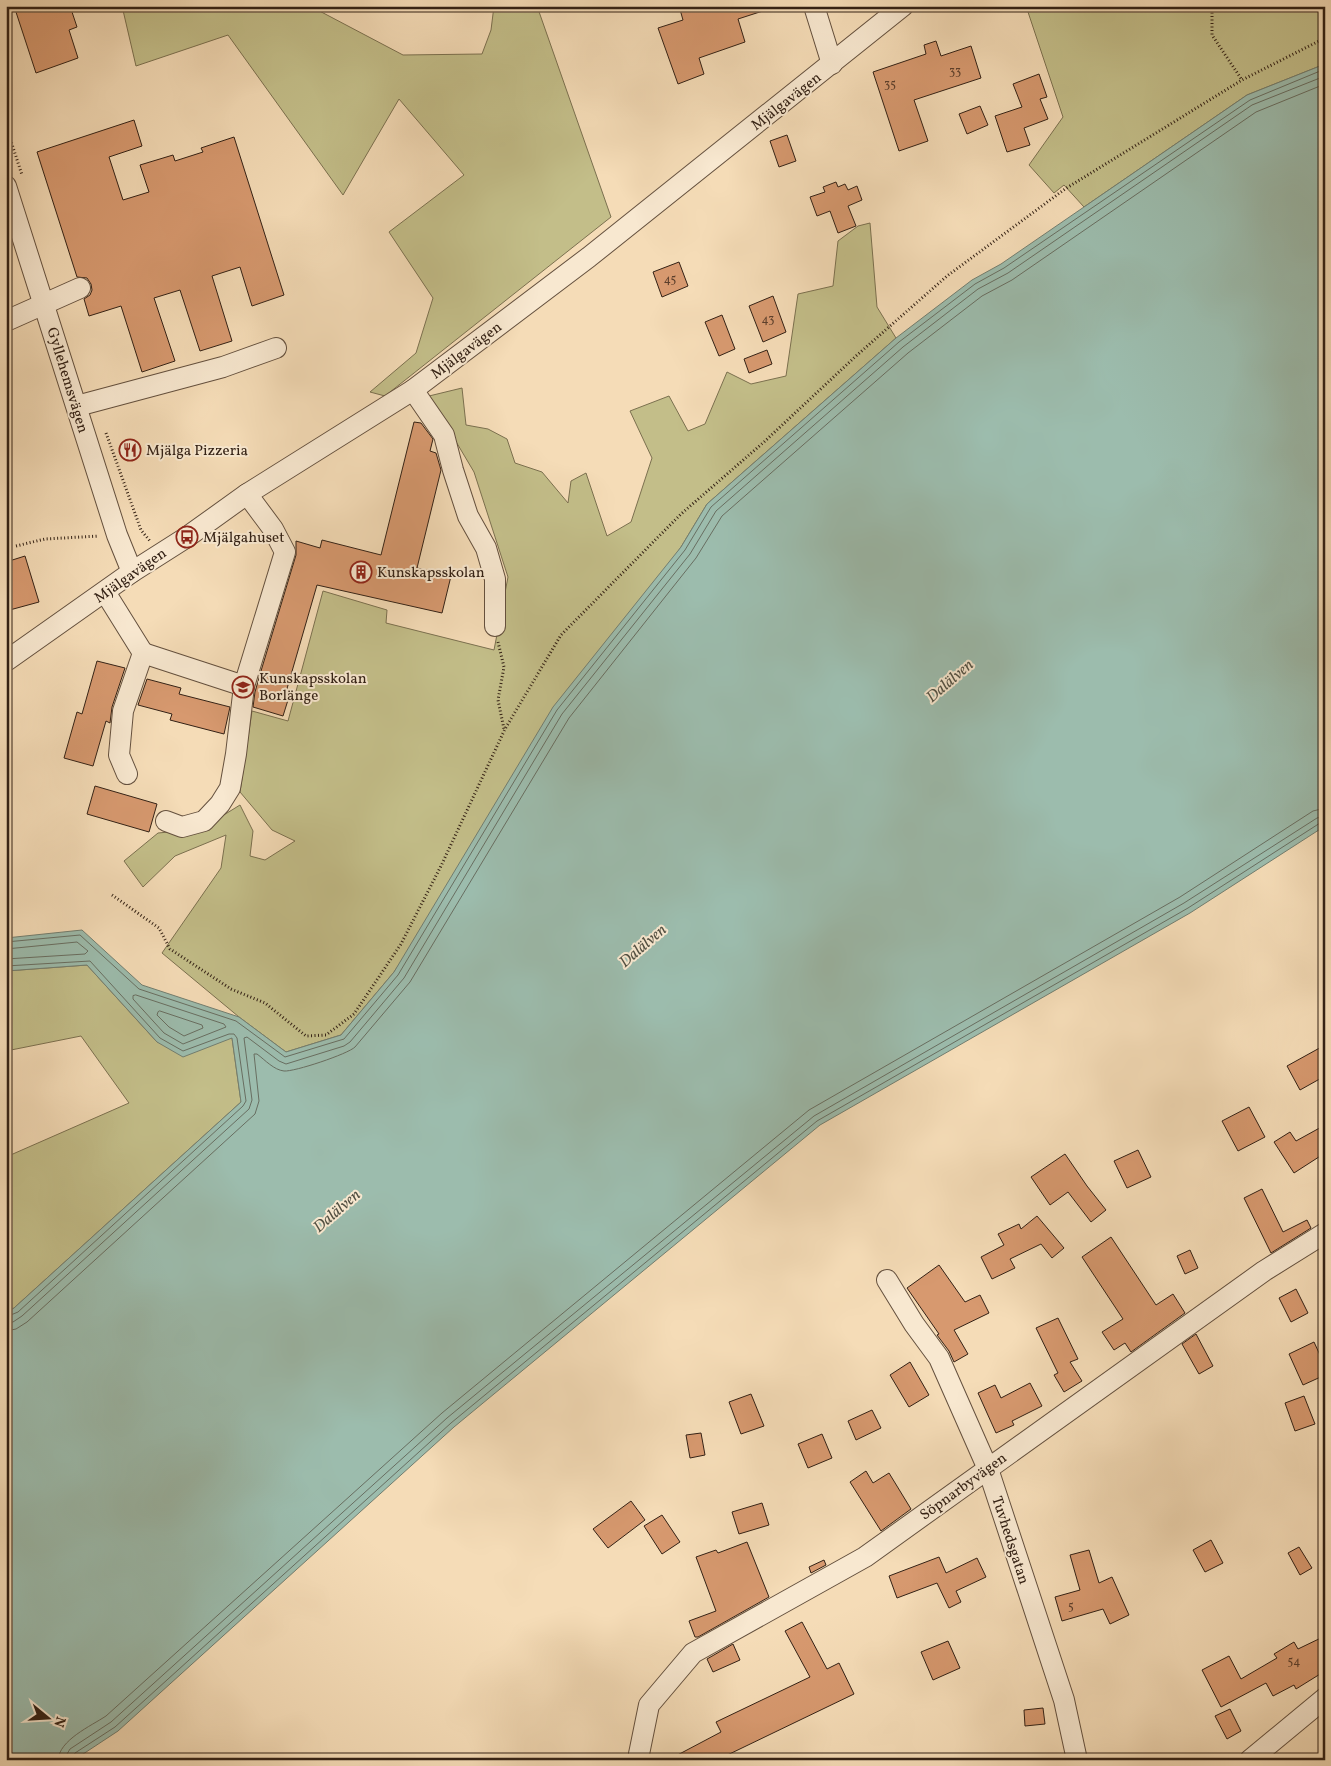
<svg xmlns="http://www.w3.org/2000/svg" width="1331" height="1766" font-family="Vollkorn,serif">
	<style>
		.green { fill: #c3be89; stroke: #7b704f }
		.water { fill: #9cbcad; stroke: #727e70 }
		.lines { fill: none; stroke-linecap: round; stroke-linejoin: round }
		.shore { stroke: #686e61; stroke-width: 1 }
		.building { fill: #d7996f; stroke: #332115 }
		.minor-casing { stroke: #64503e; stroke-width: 22 }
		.path { stroke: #332115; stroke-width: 3; stroke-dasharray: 1 2.5; stroke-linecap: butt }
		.minor { stroke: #f8e8d0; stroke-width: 20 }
		.labels { text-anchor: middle; stroke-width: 4; stroke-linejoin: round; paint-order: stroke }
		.number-label { font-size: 12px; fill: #5c3f2c }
		.street-label { font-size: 15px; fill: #332115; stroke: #f8e8d0 }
		.poi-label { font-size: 15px; fill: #332115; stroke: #f8e8d0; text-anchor: start }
		.water-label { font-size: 16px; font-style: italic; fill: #525043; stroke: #f8e8d0 }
	</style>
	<rect width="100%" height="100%" fill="#f5dcb7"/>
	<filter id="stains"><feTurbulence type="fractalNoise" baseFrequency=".004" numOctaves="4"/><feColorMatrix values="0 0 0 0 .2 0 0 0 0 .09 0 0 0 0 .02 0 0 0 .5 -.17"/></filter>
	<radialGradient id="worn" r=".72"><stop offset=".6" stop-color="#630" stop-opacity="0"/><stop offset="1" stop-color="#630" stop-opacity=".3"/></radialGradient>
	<g class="green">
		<polygon points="122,6 310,6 403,55 482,54 491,30 494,6 537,6 611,217 385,396 370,392 416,353 433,298 389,232 464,175 399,99 343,195 228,35 136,66"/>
		<polygon points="1026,6 1325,6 1325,64 1247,95 1084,207 1064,185 1054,193 1029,165 1063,117"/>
		<polygon points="870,223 877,307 896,338 707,504 681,547 394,972 341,1035 286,1052 239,1017 162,953 221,868 226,835 175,856 143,887 124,861 158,833 201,829 240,805 253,831 250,856 265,860 295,841 272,830 240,792 252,711 288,721 323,591 387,610 386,623 494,650 508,577 474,472 429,396 462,388 466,425 488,429 507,439 515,463 542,472 568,503 571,481 586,473 607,536 631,522 652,458 630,411 669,396 688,431 705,424 727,372 751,384 786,376 798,294 833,286 838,241 858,226"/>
		<polygon points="87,965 157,1042 232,1038 241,1102 14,1308 6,1313 6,1157 129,1103 81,1036 6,1051 6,971"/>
	</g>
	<polygon class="water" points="1325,64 1325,826 1190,913 820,1125 454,1427 118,1731 74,1760 6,1760 6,1313 14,1308 241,1102 232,1038 183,1057 157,1042 87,965 6,971 6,938 82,930 142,985 239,1017 286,1052 341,1035 394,972 553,707 681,547 707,504 896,338 972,280 1001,264 1247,95"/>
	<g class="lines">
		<g class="shore">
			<polyline points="6,942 80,935 139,989 236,1021 285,1057 344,1039 398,975 557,710 685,550 711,507 899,342 975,284 1004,268 1250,100 1325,69"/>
			<polyline points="6,949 77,942 88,951 85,954 6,959"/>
			<polyline points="6,966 90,961 160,1038 183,1051 229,1034 234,1034 237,1038 246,1101 243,1106 18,1312 6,1317"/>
			<polygon points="136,995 224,1024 226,1027 183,1044 164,1033 133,999 133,996"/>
			<polygon points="160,1011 202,1025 203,1028 184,1036 169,1027 157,1015 158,1012"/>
			<polyline points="6,1323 13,1322 22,1316 249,1109 252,1100 244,1038 247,1037 279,1061 286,1064 344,1046 350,1042 404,978 562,714 690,554 716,511 903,347 978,289 1008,273 1252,105 1325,76"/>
			<path d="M 6,1331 L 16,1329 L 27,1322 L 255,1114 L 259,1101 L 254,1054 L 257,1054 C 265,1060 274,1070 284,1071 C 294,1072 348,1054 355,1047 L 410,982 L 569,718 L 696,558 L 722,516 L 908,353 L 982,296 L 1012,280 L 1256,112 L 1325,84"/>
			<path d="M 58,1760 C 59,1740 91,1726 106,1716 L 442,1413 L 809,1110 L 1180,897 L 1313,811 L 1325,808"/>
			<polyline points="66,1760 67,1754 70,1749 111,1722 447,1418 814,1116 1184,903 1317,818 1325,816"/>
			<polyline points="72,1760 75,1753 115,1727 451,1423 817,1121 1188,908 1320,823 1325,822"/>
		</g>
	</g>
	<g class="building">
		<polygon points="14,6 70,6 77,27 69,30 78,58 36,73"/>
		<polygon points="679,6 768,6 769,9 738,19 745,42 699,58 704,74 678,84 658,28 683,20"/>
		<polygon points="936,41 941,56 971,46 981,78 914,100 928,141 899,151 873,72 926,54 924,45"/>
		<polygon points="1039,74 1047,97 1040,99 1048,119 1024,128 1030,145 1007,152 995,116 1022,107 1013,84"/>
		<polygon points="980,106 988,125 967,134 959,114"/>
		<polygon points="134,120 142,146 109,157 123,200 149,192 140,165 173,155 175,161 203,152 201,148 234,137 284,295 252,306 240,267 212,276 232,341 200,351 180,290 154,298 175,361 142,372 121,306 89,316 84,299 90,295 92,290 91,284 87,278 77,277 37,152"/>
		<polygon points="787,135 796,161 779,167 770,141"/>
		<polygon points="836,182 838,187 845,184 848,190 857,186 862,200 848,206 856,226 838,233 830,211 817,216 810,197 825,192 823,187"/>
		<polygon points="679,262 688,286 662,297 653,272"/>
		<polygon points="773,296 786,332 763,342 749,306"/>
		<polygon points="722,315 735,349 719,356 705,322"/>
		<polygon points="767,350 772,364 749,373 744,359"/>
		<polygon points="414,422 421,423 433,439 430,451 436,453 441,470 417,568 451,576 442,613 317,585 284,699 288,700 283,716 253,707 255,692 261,671 296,555 296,541 320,548 322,540 381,555"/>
		<polygon points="25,556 39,602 6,611 6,562"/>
		<polygon points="97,661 125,668 112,707 110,723 106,721 93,766 64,758 77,712 82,714"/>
		<polygon points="147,679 181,688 179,694 230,707 224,734 170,720 172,714 138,705"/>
		<polygon points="95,786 157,804 149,832 87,814"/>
		<polygon points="1325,1045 1325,1076 1300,1090 1287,1066"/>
		<polygon points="1249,1107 1265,1137 1238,1151 1222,1121"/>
		<polygon points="1325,1125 1325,1153 1294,1173 1274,1142 1290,1132 1296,1141"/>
		<polygon points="1138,1150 1151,1177 1127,1188 1114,1161"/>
		<polygon points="1065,1154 1087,1186 1106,1210 1091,1222 1068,1192 1050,1205 1031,1177"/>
		<polygon points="1262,1189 1283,1232 1307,1220 1311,1228 1271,1253 1244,1198"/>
		<polygon points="1037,1216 1064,1248 1052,1258 1041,1244 1010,1259 1015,1268 992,1279 981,1257 1004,1245 998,1234 1019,1224 1021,1229"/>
		<polygon points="1111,1237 1156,1305 1173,1294 1185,1313 1131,1352 1125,1343 1114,1350 1102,1332 1123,1319 1082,1257"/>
		<polygon points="1190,1250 1198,1268 1185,1274 1177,1256"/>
		<polygon points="939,1265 965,1302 980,1295 989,1313 954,1330 968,1354 954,1362 949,1351 937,1335 939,1334 907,1288"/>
		<polygon points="1296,1289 1308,1313 1291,1322 1279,1298"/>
		<polygon points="1058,1318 1078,1359 1070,1362 1082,1381 1064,1392 1054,1375 1058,1373 1036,1328"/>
		<polygon points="1196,1334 1213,1366 1199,1374 1182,1344"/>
		<polygon points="1314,1342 1325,1366 1325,1375 1303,1385 1289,1354"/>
		<polygon points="910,1362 929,1395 909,1407 890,1375"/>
		<polygon points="1030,1383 1042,1406 1012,1421 1014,1425 996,1433 978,1393 995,1385 1001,1398"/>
		<polygon points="751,1394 764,1426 741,1434 729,1402"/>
		<polygon points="1304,1396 1315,1424 1295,1431 1285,1403"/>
		<polygon points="872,1410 881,1428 856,1440 848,1421"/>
		<polygon points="701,1433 705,1455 690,1458 686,1435"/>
		<polygon points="822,1434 832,1458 808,1468 798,1444"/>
		<polygon points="866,1471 873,1483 889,1473 911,1509 881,1531 850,1482"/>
		<polygon points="631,1501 645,1520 608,1548 593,1529"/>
		<polygon points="762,1503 769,1525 739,1534 732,1512"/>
		<polygon points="662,1515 680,1542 662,1554 644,1526"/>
		<polygon points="1211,1540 1223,1563 1205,1572 1193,1550"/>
		<polygon points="747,1542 769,1597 698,1637 695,1637 689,1621 716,1611 696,1557 716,1550 718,1553"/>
		<polygon points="1299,1547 1312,1568 1300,1575 1288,1553"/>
		<polygon points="1089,1550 1099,1583 1112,1577 1129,1615 1110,1624 1103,1609 1062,1621 1055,1597 1080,1590 1070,1555"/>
		<polygon points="939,1557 946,1573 977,1558 986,1577 956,1591 961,1602 949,1608 937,1583 897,1598 889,1576"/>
		<polygon points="824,1560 826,1565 811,1573 809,1567"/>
		<polygon points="802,1622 827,1669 839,1663 854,1694 717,1760 668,1760 721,1732 716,1722 810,1677 785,1631"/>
		<polygon points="1325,1636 1325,1671 1296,1689 1294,1685 1273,1696 1266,1683 1221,1707 1202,1670 1229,1656 1241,1679 1277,1658 1274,1654 1294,1642 1298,1649"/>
		<polygon points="948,1641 960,1668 933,1680 921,1652"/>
		<polygon points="733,1644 740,1660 713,1672 707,1659"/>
		<polygon points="1043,1708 1045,1724 1025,1726 1024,1710"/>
		<polygon points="1230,1709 1241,1731 1227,1739 1215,1716"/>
	</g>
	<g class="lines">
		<g class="minor-casing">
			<g id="minor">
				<polyline points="814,6 832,64"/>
				<polyline points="6,186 117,535 132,572"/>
				<polyline points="6,321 80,288"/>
				<polyline points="413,390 444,435 453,470 468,516 486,548 495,579 495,626"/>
				<polyline points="77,406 223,367 276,348"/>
				<polyline points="105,592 143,653 123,711 119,755 127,774"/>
				<polyline points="143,653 244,686 285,552 273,529 247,494"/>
				<polyline points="6,661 132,572 187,537 247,494 413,390 589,257 903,6"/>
				<polyline points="166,821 182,827 204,821 220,804 230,788 236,754 244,686"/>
				<polyline points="887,1280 914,1324 939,1358 988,1469 1064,1700 1077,1760"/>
				<polyline points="639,1760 639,1754 649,1705 693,1653 865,1557 1264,1271 1325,1233"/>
				<polyline points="1250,1760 1325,1698"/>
			</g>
		</g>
		<g class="path">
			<polyline points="1210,6 1212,11 1212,35 1242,80"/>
			<polyline points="6,126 22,175"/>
			<polyline points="106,433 141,530 150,541"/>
			<polyline points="16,546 45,539 99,536"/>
			<polyline points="498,642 504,667 498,700 504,729"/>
			<polyline points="112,895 159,928 170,949 231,989 265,1003 306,1036 326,1035 354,1014 401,944 441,866 505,729 561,635 681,514 764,442 856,356 947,276 1065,189 1242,80 1325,38"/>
		</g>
		<use href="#minor" class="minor"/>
	</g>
	<defs>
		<g id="restaurant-ring" transform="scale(1.125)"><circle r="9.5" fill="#f8e8d0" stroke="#8f2418" stroke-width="1.5"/><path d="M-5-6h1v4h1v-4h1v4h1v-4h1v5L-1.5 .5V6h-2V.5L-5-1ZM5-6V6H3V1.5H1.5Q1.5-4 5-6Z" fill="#8f2418"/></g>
		<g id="bus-ring" transform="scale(1.125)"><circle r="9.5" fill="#f8e8d0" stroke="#8f2418" stroke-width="1.5"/><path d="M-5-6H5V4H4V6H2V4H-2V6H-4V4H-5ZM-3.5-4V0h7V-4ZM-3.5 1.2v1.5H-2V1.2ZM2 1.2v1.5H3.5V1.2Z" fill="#8f2418"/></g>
		<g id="building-ring" transform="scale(1.125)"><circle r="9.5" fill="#f8e8d0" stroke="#8f2418" stroke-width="1.5"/><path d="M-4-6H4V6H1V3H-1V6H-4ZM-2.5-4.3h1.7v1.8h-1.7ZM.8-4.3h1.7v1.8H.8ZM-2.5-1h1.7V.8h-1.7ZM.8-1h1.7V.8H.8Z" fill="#8f2418"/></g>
		<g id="school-ring" transform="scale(1.125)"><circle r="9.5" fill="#f8e8d0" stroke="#8f2418" stroke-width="1.5"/><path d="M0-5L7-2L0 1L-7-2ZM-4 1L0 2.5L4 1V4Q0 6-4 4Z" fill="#8f2418"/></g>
	</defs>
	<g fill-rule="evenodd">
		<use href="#restaurant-ring" x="130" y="450"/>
		<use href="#bus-ring" x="187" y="537"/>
		<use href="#building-ring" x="361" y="572"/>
		<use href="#school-ring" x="243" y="687"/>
	</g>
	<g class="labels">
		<g class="number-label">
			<text x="955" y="75">33</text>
			<text x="890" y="88">35</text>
			<text x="670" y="283">45</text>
			<text x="768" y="323">43</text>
			<text x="1071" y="1610">5</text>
			<text x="1294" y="1665">54</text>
		</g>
		<g class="street-label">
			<text transform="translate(786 101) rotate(-38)" y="5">Mjälgavägen</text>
			<text transform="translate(466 350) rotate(-37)" y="5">Mjälgavägen</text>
			<text transform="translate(68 380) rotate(73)" y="5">Gyllehemsvägen</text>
			<text transform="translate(130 575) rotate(-35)" y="5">Mjälgavägen</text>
			<text transform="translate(963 1486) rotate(-36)" y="5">Söpnarbyvägen</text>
			<text transform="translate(1011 1540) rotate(72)" y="5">Tuvhedsgatan</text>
		</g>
		<g class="poi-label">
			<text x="146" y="455">Mjälga Pizzeria</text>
			<text x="203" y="542">Mjälgahuset</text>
			<text x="377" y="577">Kunskapsskolan</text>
			<text x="259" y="683">Kunskapsskolan<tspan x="259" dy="17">Borlänge</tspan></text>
		</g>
		<g class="water-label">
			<text transform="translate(949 680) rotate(-41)" y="6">Dalälven</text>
			<text transform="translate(642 945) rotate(-41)" y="6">Dalälven</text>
			<text transform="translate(336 1210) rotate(-41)" y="6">Dalälven</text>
		</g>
	</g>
	<rect width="1331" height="1766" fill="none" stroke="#f5dcb7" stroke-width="25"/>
	<rect x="8" y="8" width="1316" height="1751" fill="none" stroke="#332115" stroke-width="2.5"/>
	<rect x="12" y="12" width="1306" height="1741" fill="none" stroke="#332115"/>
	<g transform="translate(48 1718) rotate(108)" stroke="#f8e8d0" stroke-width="4" paint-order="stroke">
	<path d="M0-4L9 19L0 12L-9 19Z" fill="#332115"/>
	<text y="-8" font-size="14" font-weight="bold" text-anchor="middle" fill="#332115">N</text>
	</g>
	<rect width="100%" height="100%" filter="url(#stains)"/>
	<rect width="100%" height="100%" fill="url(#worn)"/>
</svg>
